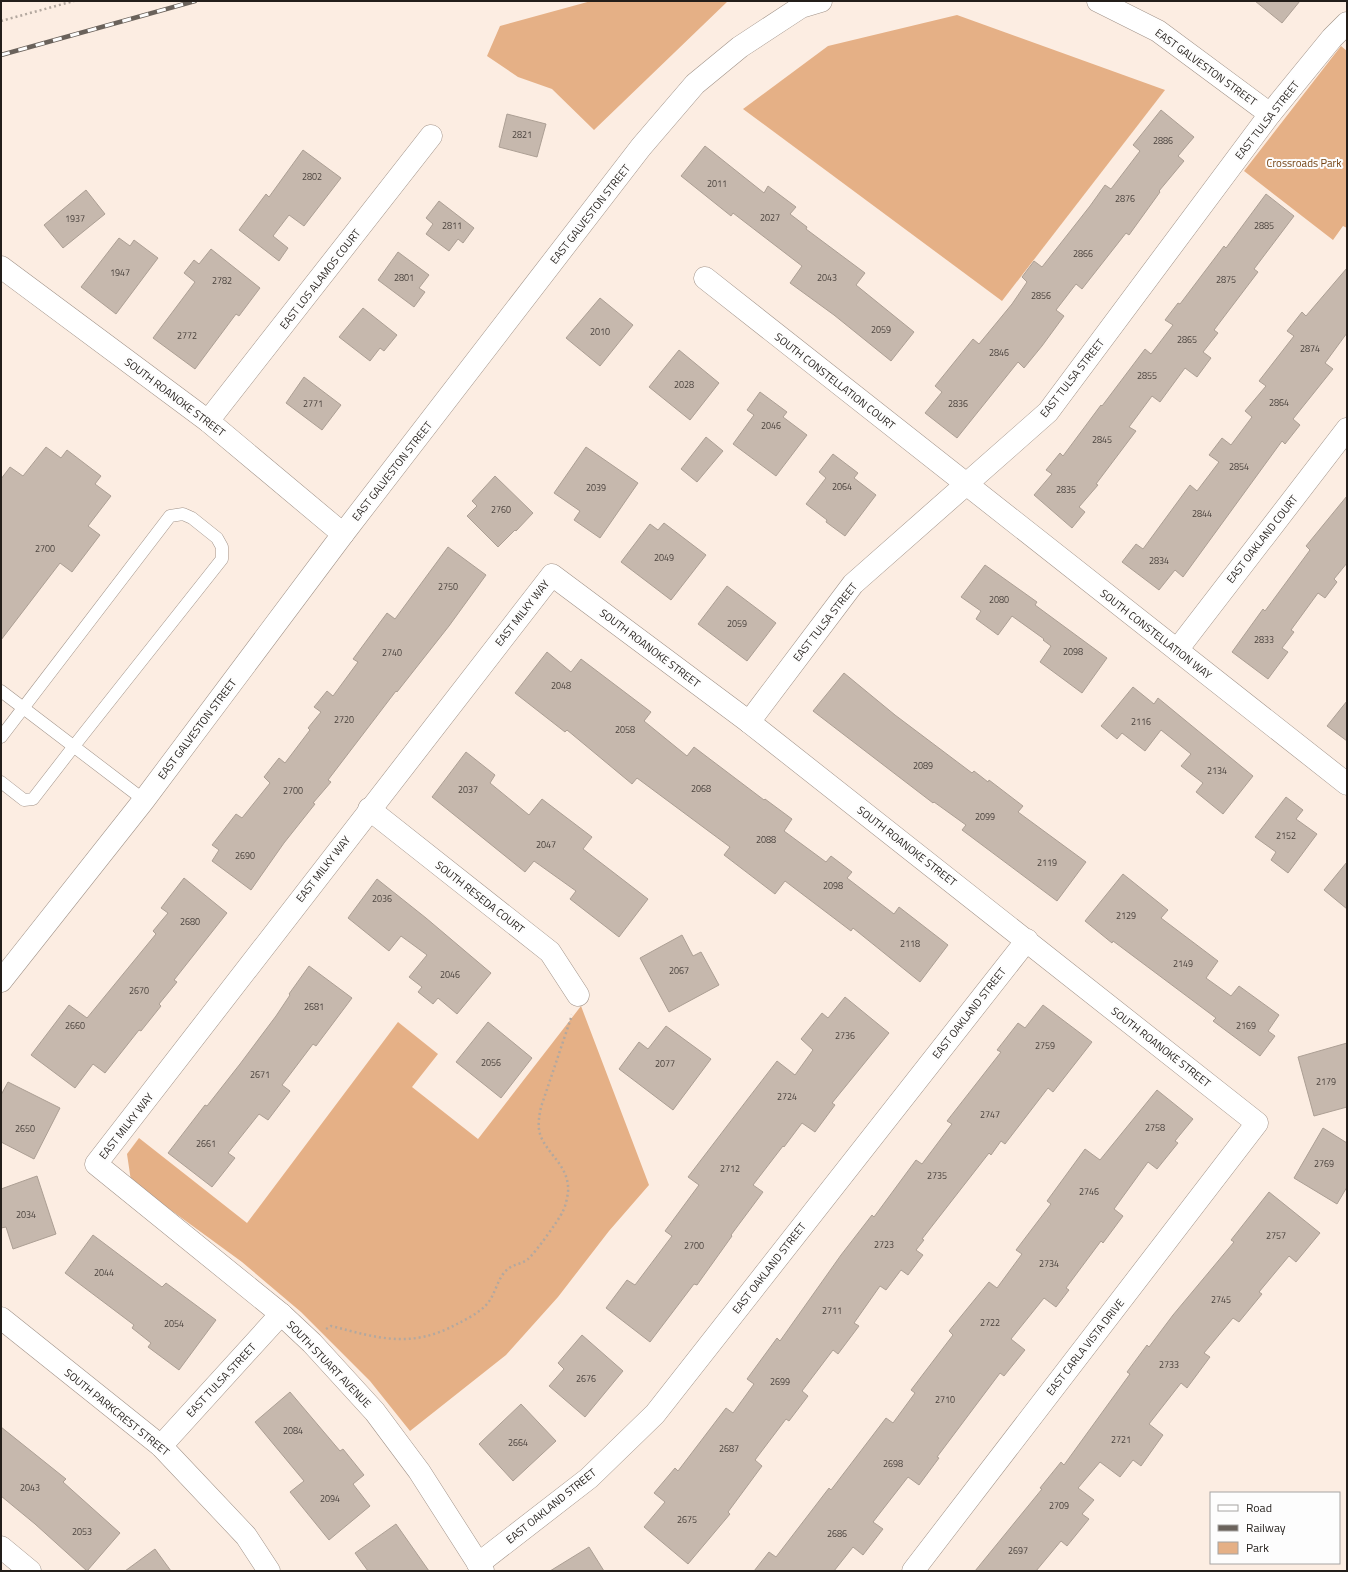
<svg xmlns="http://www.w3.org/2000/svg" width="1348" height="1572" font-family="'Titillium Web',sans-serif">
	<style>
		.green { fill: #e5b086 }
		.building { fill: #c6b8ad; stroke: #ac9f94 }
		.lines { fill: none; stroke-linecap: round; stroke-linejoin: round }
		.service-casing { stroke: #a19389; stroke-width: 13 }
		.minor-casing { stroke: #a19389; stroke-width: 23 }
		.path { stroke: #b3a89f; stroke-width: 2.5; stroke-dasharray: 2 3; stroke-linecap: butt }
		.service { stroke: #fff; stroke-width: 12 }
		.minor { stroke: #fff; stroke-width: 22 }
		.rail-casing { stroke: #6a625b; stroke-width: 4.5 }
		.rail { stroke: #fdfdfd; stroke-width: 3; stroke-dasharray: 9; stroke-linecap: butt }
		.labels { text-anchor: middle; stroke-width: 4; stroke-linejoin: round; paint-order: stroke }
		.number-label { font-size: 9px; fill: #4c443f }
		.street-label { font-size: 11px; fill: #231e1a; stroke: #fdfdfd }
		.park-label { font-size: 11px; fill: #734313; stroke: #fdfdfd }
	</style>
	<rect width="100%" height="100%" fill="#fcede2"/>
	<g class="green">
		<polygon points="591,1 728,1 594,130 552,89 518,77 487,56 500,26"/>
		<polygon points="957,15 1165,90 1002,301 743,109 828,46"/>
		<polygon points="1341,46 1347,51 1347,228 1343,226 1333,240 1244,171"/>
		<polygon points="581,1006 649,1185 609,1231 558,1297 506,1355 410,1431 370,1381 301,1312 242,1262 131,1181 127,1154 139,1138 247,1223 398,1022 438,1054 412,1087 478,1139"/>
	</g>
	<g class="building">
		<polygon points="1255,1 1300,1 1282,23"/>
		<polygon points="1161,110 1194,137 1178,156 1184,161 1159,191 1160,192 1129,235 1126,233 1082,289 1076,284 1056,310 1064,316 1042,346 1024,368 1018,362 957,438 925,413 942,392 935,386 973,339 979,344 1012,304 1027,282 1022,277 1034,261 1042,267 1090,206 1105,185 1111,189 1140,151 1133,145"/>
		<polygon points="507,114 546,124 537,157 499,147"/>
		<polygon points="705,146 764,193 768,186 796,207 790,214 807,227 806,229 865,273 856,285 914,332 891,361 834,315 790,283 802,266 733,213 731,216 681,176"/>
		<polygon points="303,150 341,178 304,226 289,215 273,236 288,248 279,261 239,230 266,194 269,197"/>
		<polygon points="86,190 105,214 63,248 44,225"/>
		<polygon points="1266,194 1294,216 1254,269 1258,272 1214,330 1218,333 1203,352 1211,358 1197,377 1185,368 1160,402 1152,396 1129,427 1136,431 1096,484 1098,485 1079,507 1085,512 1072,528 1034,495 1052,474 1046,470 1060,453 1063,456 1101,405 1102,406 1145,349 1151,354 1173,325 1165,320 1178,303 1180,304 1224,246 1226,248"/>
		<polygon points="439,201 474,228 463,243 458,239 449,251 426,234 433,224 426,218"/>
		<polygon points="119,238 130,246 134,240 158,258 116,314 81,287"/>
		<polygon points="211,249 260,288 239,316 236,314 195,369 153,338 195,282 184,273 194,260 199,264"/>
		<polygon points="398,252 429,275 419,288 425,292 414,307 378,280"/>
		<polygon points="1347,268 1347,333 1325,363 1333,369 1293,419 1300,425 1285,444 1282,441 1183,577 1175,570 1159,590 1122,562 1136,544 1143,549 1190,485 1197,491 1219,462 1209,455 1222,438 1231,445 1252,417 1245,411 1266,386 1259,381 1294,336 1287,331 1302,312 1306,316"/>
		<polygon points="600,298 633,325 600,366 566,338"/>
		<polygon points="363,308 397,335 384,351 380,348 370,361 339,337"/>
		<polygon points="679,350 719,383 690,420 649,387"/>
		<polygon points="304,377 341,405 322,430 286,403"/>
		<polygon points="760,392 787,412 783,417 807,435 776,476 733,444 754,415 747,410"/>
		<polygon points="706,437 723,451 697,482 681,469"/>
		<polygon points="46,447 61,458 67,450 101,476 95,484 111,496 88,526 100,535 72,572 60,563 1,640 1,479 10,467 23,476"/>
		<polygon points="586,447 638,483 600,538 574,520 580,511 554,493"/>
		<polygon points="833,454 858,473 854,478 876,495 845,536 826,522 827,520 806,504 826,478 819,472"/>
		<polygon points="495,476 533,513 516,531 515,530 498,547 467,516 477,506 472,501"/>
		<polygon points="1347,496 1347,563 1334,579 1337,582 1325,598 1318,593 1291,630 1294,632 1282,648 1288,652 1268,679 1232,652 1263,609 1265,611 1310,550 1306,546"/>
		<polygon points="664,523 706,555 671,600 621,562 650,524 658,530"/>
		<polygon points="448,547 486,575 449,626 397,692 396,691 328,780 331,782 313,803 315,804 284,843 251,890 212,861 219,850 212,845 236,814 242,818 270,783 264,777 279,758 285,763 310,730 308,728 321,712 314,707 327,691 333,696 358,662 353,659 387,613 395,619"/>
		<polygon points="985,565 1037,602 1035,605 1107,658 1082,693 1040,662 1051,646 1043,640 1044,639 1012,616 998,635 976,619 981,611 961,597"/>
		<polygon points="727,586 776,623 747,661 698,624"/>
		<polygon points="547,652 571,672 581,659 651,712 644,721 687,756 694,747 764,800 765,799 792,819 784,831 826,862 831,856 852,872 847,878 894,914 899,907 948,945 920,982 853,928 851,931 785,881 775,894 724,855 730,847 637,778 632,784 567,730 565,732 515,693"/>
		<polygon points="844,673 895,715 972,773 974,771 988,782 989,780 1023,806 1018,812 1086,862 1057,901 962,830 966,825 934,802 933,803 813,711"/>
		<polygon points="1133,687 1154,704 1158,698 1253,776 1223,814 1196,792 1203,783 1181,766 1191,754 1161,730 1145,751 1122,733 1117,739 1101,726"/>
		<polygon points="1347,701 1347,741 1327,726"/>
		<polygon points="466,752 495,775 490,783 529,815 542,799 592,837 583,849 648,899 619,937 570,899 576,891 534,861 525,872 432,797"/>
		<polygon points="1286,797 1303,810 1296,819 1317,834 1288,873 1271,860 1276,852 1255,837"/>
		<polygon points="1347,862 1347,909 1324,890"/>
		<polygon points="1123,874 1168,910 1161,918 1218,961 1206,978 1231,996 1239,986 1279,1015 1268,1031 1275,1036 1260,1056 1213,1021 1216,1018 1113,941 1112,943 1085,921"/>
		<polygon points="184,878 227,913 174,980 177,982 159,1004 161,1006 141,1031 139,1030 105,1073 93,1064 75,1088 31,1055 69,1005 87,1018 156,934 153,931 168,913 161,908"/>
		<polygon points="377,879 426,918 491,973 457,1014 438,998 433,1004 418,992 422,987 409,977 427,955 401,936 389,951 348,918"/>
		<polygon points="682,935 693,956 701,952 719,985 669,1012 640,958"/>
		<polygon points="309,966 352,998 316,1046 313,1044 282,1085 290,1091 268,1120 259,1114 228,1153 235,1158 212,1187 168,1153 205,1105 207,1106 240,1064 276,1016 290,995 289,994"/>
		<polygon points="845,997 889,1033 832,1103 835,1105 815,1132 802,1123 784,1147 783,1146 753,1185 763,1192 731,1235 732,1236 697,1285 694,1284 650,1342 606,1308 627,1280 635,1285 672,1236 665,1231 699,1185 688,1177 727,1126 777,1061 795,1075 813,1050 801,1039 822,1013 828,1018"/>
		<polygon points="1043,1005 1092,1042 1053,1092 1048,1088 1005,1144 1001,1141 991,1155 989,1153 922,1239 924,1240 916,1250 923,1255 908,1275 901,1270 886,1290 880,1286 854,1323 859,1326 838,1354 833,1350 802,1391 808,1396 789,1421 786,1419 755,1460 762,1466 728,1512 730,1514 688,1564 644,1527 665,1502 654,1493 675,1468 678,1471 726,1408 733,1413 754,1384 747,1379 777,1338 780,1341 841,1255 872,1215 874,1217 916,1160 922,1164 952,1124 947,1121 1001,1052 997,1050 1018,1023 1025,1028"/>
		<polygon points="488,1022 532,1058 501,1098 456,1062"/>
		<polygon points="666,1026 711,1059 673,1110 619,1069 639,1042 648,1049"/>
		<polygon points="1347,1043 1347,1107 1314,1116 1298,1057"/>
		<polygon points="8,1082 60,1108 34,1159 1,1142 1,1095"/>
		<polygon points="1157,1090 1193,1119 1175,1141 1178,1143 1157,1169 1148,1162 1114,1209 1123,1216 1103,1243 1101,1241 1066,1288 1069,1290 1056,1307 1044,1298 1011,1339 1025,1350 1004,1376 1000,1373 937,1457 939,1458 919,1485 908,1477 873,1522 883,1529 863,1555 853,1547 834,1571 754,1571 769,1552 776,1557 829,1488 831,1490 886,1418 893,1423 915,1393 911,1390 953,1335 949,1331 989,1282 997,1288 1022,1254 1016,1250 1051,1204 1047,1201 1085,1149 1100,1160"/>
		<polygon points="1323,1128 1347,1143 1347,1187 1337,1204 1294,1178"/>
		<polygon points="37,1176 56,1234 13,1249 6,1227 1,1228 1,1189"/>
		<polygon points="1269,1192 1320,1233 1296,1262 1289,1256 1259,1292 1262,1294 1239,1322 1233,1318 1204,1353 1210,1357 1187,1388 1181,1383 1149,1424 1163,1435 1141,1466 1133,1460 1120,1477 1100,1462 1078,1488 1094,1500 1082,1514 1089,1519 1067,1546 1061,1541 1036,1571 975,1571 1042,1489 1040,1488 1061,1462 1064,1465 1130,1374 1127,1372 1147,1345 1149,1347 1173,1315 1234,1242 1231,1240"/>
		<polygon points="93,1235 162,1287 166,1283 216,1320 179,1370 148,1347 151,1343 132,1328 134,1325 65,1273"/>
		<polygon points="582,1335 623,1371 585,1417 549,1386 564,1369 558,1363"/>
		<polygon points="290,1392 340,1451 343,1449 364,1475 353,1484 370,1506 329,1540 290,1492 304,1481 255,1422"/>
		<polygon points="521,1404 556,1441 513,1481 479,1444"/>
		<polygon points="1,1427 66,1479 63,1482 120,1533 87,1571 35,1524 1,1496"/>
		<polygon points="396,1524 429,1571 368,1571 355,1553"/>
		<polygon points="589,1547 604,1571 550,1571"/>
		<polygon points="155,1549 171,1571 125,1571"/>
	</g>
	<g class="lines">
		<g class="service-casing">
			<g id="service">
				<polyline points="1,691 144,800"/>
				<polyline points="1,737 170,516 183,514 192,518 217,538 222,547 222,559 74,746 33,799 24,800 1,782"/>
			</g>
		</g>
		<g class="minor-casing">
			<g id="minor">
				<polyline points="1098,1 1158,31 1270,114"/>
				<polyline points="1,267 208,421 343,534"/>
				<polyline points="705,278 1347,784"/>
				<polyline points="208,421 431,136"/>
				<polyline points="1177,650 1347,429"/>
				<polyline points="749,722 853,584 1048,412 1270,114 1332,38 1347,23"/>
				<polyline points="369,809 550,952 578,995"/>
				<polyline points="1,981 144,800 343,534 641,147 695,84 740,47 801,7 821,1"/>
				<polyline points="1,1318 161,1446 246,1536 269,1571"/>
				<polyline points="161,1446 281,1314"/>
				<polyline points="1,1547 30,1571"/>
				<polyline points="478,1564 589,1478 655,1414 1027,940"/>
				<polyline points="483,1571 419,1471 375,1412 312,1343 281,1314 96,1164 552,575 749,722 1257,1123 913,1571"/>
			</g>
		</g>
		<g class="path">
			<polyline points="1,21 74,1"/>
			<path d="M 326,1329 L 331,1326 C 378,1338 411,1349 457,1324 C 467,1319 479,1313 487,1304 C 496,1294 497,1277 509,1268 C 515,1264 522,1264 528,1259 C 535,1253 559,1220 563,1211 C 566,1205 567,1198 568,1193 C 570,1167 550,1157 541,1137 C 537,1127 539,1117 541,1107 L 572,1015"/>
		</g>
		<use href="#service" class="service"/>
		<use href="#minor" class="minor"/>
		<g class="rail-casing">
			<polyline id="rail" points="1,55 195,1"/>
		</g>
		<use href="#rail" class="rail"/>
	</g>
	<g class="labels">
		<g class="number-label">
			<text x="522" y="138">2821</text>
			<text x="1163" y="144">2886</text>
			<text x="312" y="180">2802</text>
			<text x="717" y="187">2011</text>
			<text x="1125" y="202">2876</text>
			<text x="770" y="221">2027</text>
			<text x="75" y="222">1937</text>
			<text x="452" y="229">2811</text>
			<text x="1264" y="229">2885</text>
			<text x="1083" y="257">2866</text>
			<text x="120" y="276">1947</text>
			<text x="404" y="281">2801</text>
			<text x="827" y="281">2043</text>
			<text x="1226" y="283">2875</text>
			<text x="222" y="284">2782</text>
			<text x="1041" y="299">2856</text>
			<text x="881" y="333">2059</text>
			<text x="600" y="335">2010</text>
			<text x="187" y="339">2772</text>
			<text x="1187" y="343">2865</text>
			<text x="1310" y="352">2874</text>
			<text x="999" y="356">2846</text>
			<text x="1147" y="379">2855</text>
			<text x="684" y="388">2028</text>
			<text x="1279" y="406">2864</text>
			<text x="313" y="407">2771</text>
			<text x="958" y="407">2836</text>
			<text x="771" y="429">2046</text>
			<text x="1102" y="443">2845</text>
			<text x="1239" y="470">2854</text>
			<text x="842" y="490">2064</text>
			<text x="596" y="491">2039</text>
			<text x="1066" y="493">2835</text>
			<text x="501" y="513">2760</text>
			<text x="1202" y="517">2844</text>
			<text x="45" y="552">2700</text>
			<text x="664" y="561">2049</text>
			<text x="1159" y="564">2834</text>
			<text x="448" y="590">2750</text>
			<text x="999" y="603">2080</text>
			<text x="737" y="627">2059</text>
			<text x="1264" y="643">2833</text>
			<text x="1073" y="655">2098</text>
			<text x="392" y="656">2740</text>
			<text x="561" y="689">2048</text>
			<text x="344" y="723">2720</text>
			<text x="1141" y="725">2116</text>
			<text x="625" y="733">2058</text>
			<text x="923" y="769">2089</text>
			<text x="1217" y="774">2134</text>
			<text x="701" y="792">2068</text>
			<text x="468" y="793">2037</text>
			<text x="293" y="794">2700</text>
			<text x="985" y="820">2099</text>
			<text x="1286" y="839">2152</text>
			<text x="766" y="843">2088</text>
			<text x="546" y="848">2047</text>
			<text x="245" y="859">2690</text>
			<text x="1047" y="866">2119</text>
			<text x="833" y="889">2098</text>
			<text x="382" y="902">2036</text>
			<text x="1126" y="919">2129</text>
			<text x="190" y="925">2680</text>
			<text x="910" y="947">2118</text>
			<text x="1183" y="967">2149</text>
			<text x="679" y="974">2067</text>
			<text x="450" y="978">2046</text>
			<text x="139" y="994">2670</text>
			<text x="314" y="1010">2681</text>
			<text x="75" y="1029">2660</text>
			<text x="1246" y="1029">2169</text>
			<text x="845" y="1039">2736</text>
			<text x="1045" y="1049">2759</text>
			<text x="491" y="1066">2056</text>
			<text x="665" y="1067">2077</text>
			<text x="260" y="1078">2671</text>
			<text x="1326" y="1085">2179</text>
			<text x="787" y="1100">2724</text>
			<text x="990" y="1118">2747</text>
			<text x="1155" y="1131">2758</text>
			<text x="25" y="1132">2650</text>
			<text x="206" y="1147">2661</text>
			<text x="1324" y="1167">2769</text>
			<text x="730" y="1172">2712</text>
			<text x="937" y="1179">2735</text>
			<text x="1089" y="1195">2746</text>
			<text x="26" y="1218">2034</text>
			<text x="1276" y="1239">2757</text>
			<text x="884" y="1248">2723</text>
			<text x="694" y="1249">2700</text>
			<text x="1049" y="1267">2734</text>
			<text x="104" y="1276">2044</text>
			<text x="1221" y="1303">2745</text>
			<text x="832" y="1314">2711</text>
			<text x="990" y="1326">2722</text>
			<text x="174" y="1327">2054</text>
			<text x="1169" y="1368">2733</text>
			<text x="586" y="1382">2676</text>
			<text x="780" y="1385">2699</text>
			<text x="945" y="1403">2710</text>
			<text x="293" y="1434">2084</text>
			<text x="1121" y="1443">2721</text>
			<text x="518" y="1446">2664</text>
			<text x="729" y="1452">2687</text>
			<text x="893" y="1467">2698</text>
			<text x="30" y="1491">2043</text>
			<text x="330" y="1502">2094</text>
			<text x="1059" y="1509">2709</text>
			<text x="687" y="1523">2675</text>
			<text x="82" y="1535">2053</text>
			<text x="837" y="1537">2686</text>
			<text x="1018" y="1554">2697</text>
		</g>
		<g class="street-label">
			<text transform="translate(1206 67) rotate(36)" y="4">EAST GALVESTON STREET</text>
			<text transform="translate(1267 120) rotate(-52)" y="4">EAST TULSA STREET</text>
			<text transform="translate(590 214) rotate(-52)" y="4">EAST GALVESTON STREET</text>
			<text transform="translate(320 279) rotate(-52)" y="4">EAST LOS ALAMOS COURT</text>
			<text transform="translate(1072 378) rotate(-52)" y="4">EAST TULSA STREET</text>
			<text transform="translate(835 381) rotate(38)" y="4">SOUTH CONSTELLATION COURT</text>
			<text transform="translate(175 397) rotate(37)" y="4">SOUTH ROANOKE STREET</text>
			<text transform="translate(392 471) rotate(-52)" y="4">EAST GALVESTON STREET</text>
			<text transform="translate(1262 539) rotate(-52)" y="4">EAST OAKLAND COURT</text>
			<text transform="translate(522 613) rotate(-52)" y="4">EAST MILKY WAY</text>
			<text transform="translate(825 622) rotate(-52)" y="4">EAST TULSA STREET</text>
			<text transform="translate(1156 634) rotate(38)" y="4">SOUTH CONSTELLATION WAY</text>
			<text transform="translate(650 648) rotate(37)" y="4">SOUTH ROANOKE STREET</text>
			<text transform="translate(197 729) rotate(-53)" y="4">EAST GALVESTON STREET</text>
			<text transform="translate(907 846) rotate(38)" y="4">SOUTH ROANOKE STREET</text>
			<text transform="translate(323 869) rotate(-52)" y="4">EAST MILKY WAY</text>
			<text transform="translate(480 897) rotate(38)" y="4">SOUTH RESEDA COURT</text>
			<text transform="translate(969 1013) rotate(-52)" y="4">EAST OAKLAND STREET</text>
			<text transform="translate(1161 1047) rotate(38)" y="4">SOUTH ROANOKE STREET</text>
			<text transform="translate(126 1126) rotate(-52)" y="4">EAST MILKY WAY</text>
			<text transform="translate(769 1268) rotate(-52)" y="4">EAST OAKLAND STREET</text>
			<text transform="translate(1085 1347) rotate(-52)" y="4">EAST CARLA VISTA DRIVE</text>
			<text transform="translate(329 1364) rotate(46)" y="4">SOUTH STUART AVENUE</text>
			<text transform="translate(221 1380) rotate(-47)" y="4">EAST TULSA STREET</text>
			<text transform="translate(117 1412) rotate(39)" y="4">SOUTH PARKCREST STREET</text>
			<text transform="translate(551 1506) rotate(-39)" y="4">EAST OAKLAND STREET</text>
		</g>
		<g class="park-label">
			<text x="1304" y="167">Crossroads Park</text>
		</g>
	</g>
	<rect width="1348" height="1572" fill="none" stroke="#231e1a" stroke-width="4"/>
	<rect x="1210" y="1492" width="130" height="72" fill="#fdfdfd" stroke="#a6a4a2"/>
	<rect x="1218" y="1505" width="20" height="6" fill="#ffffff" stroke="#a6a4a2"/>
	<text x="1246" y="1512" font-size="12" fill="#231e1a">Road</text>
	<rect x="1218" y="1525" width="20" height="6" fill="#6a625b" stroke="#a6a4a2"/>
	<text x="1246" y="1532" font-size="12" fill="#231e1a">Railway</text>
	<rect x="1218" y="1542" width="20" height="12" fill="#e5b086" stroke="#a6a4a2"/>
	<text x="1246" y="1552" font-size="12" fill="#231e1a">Park</text>
</svg>
